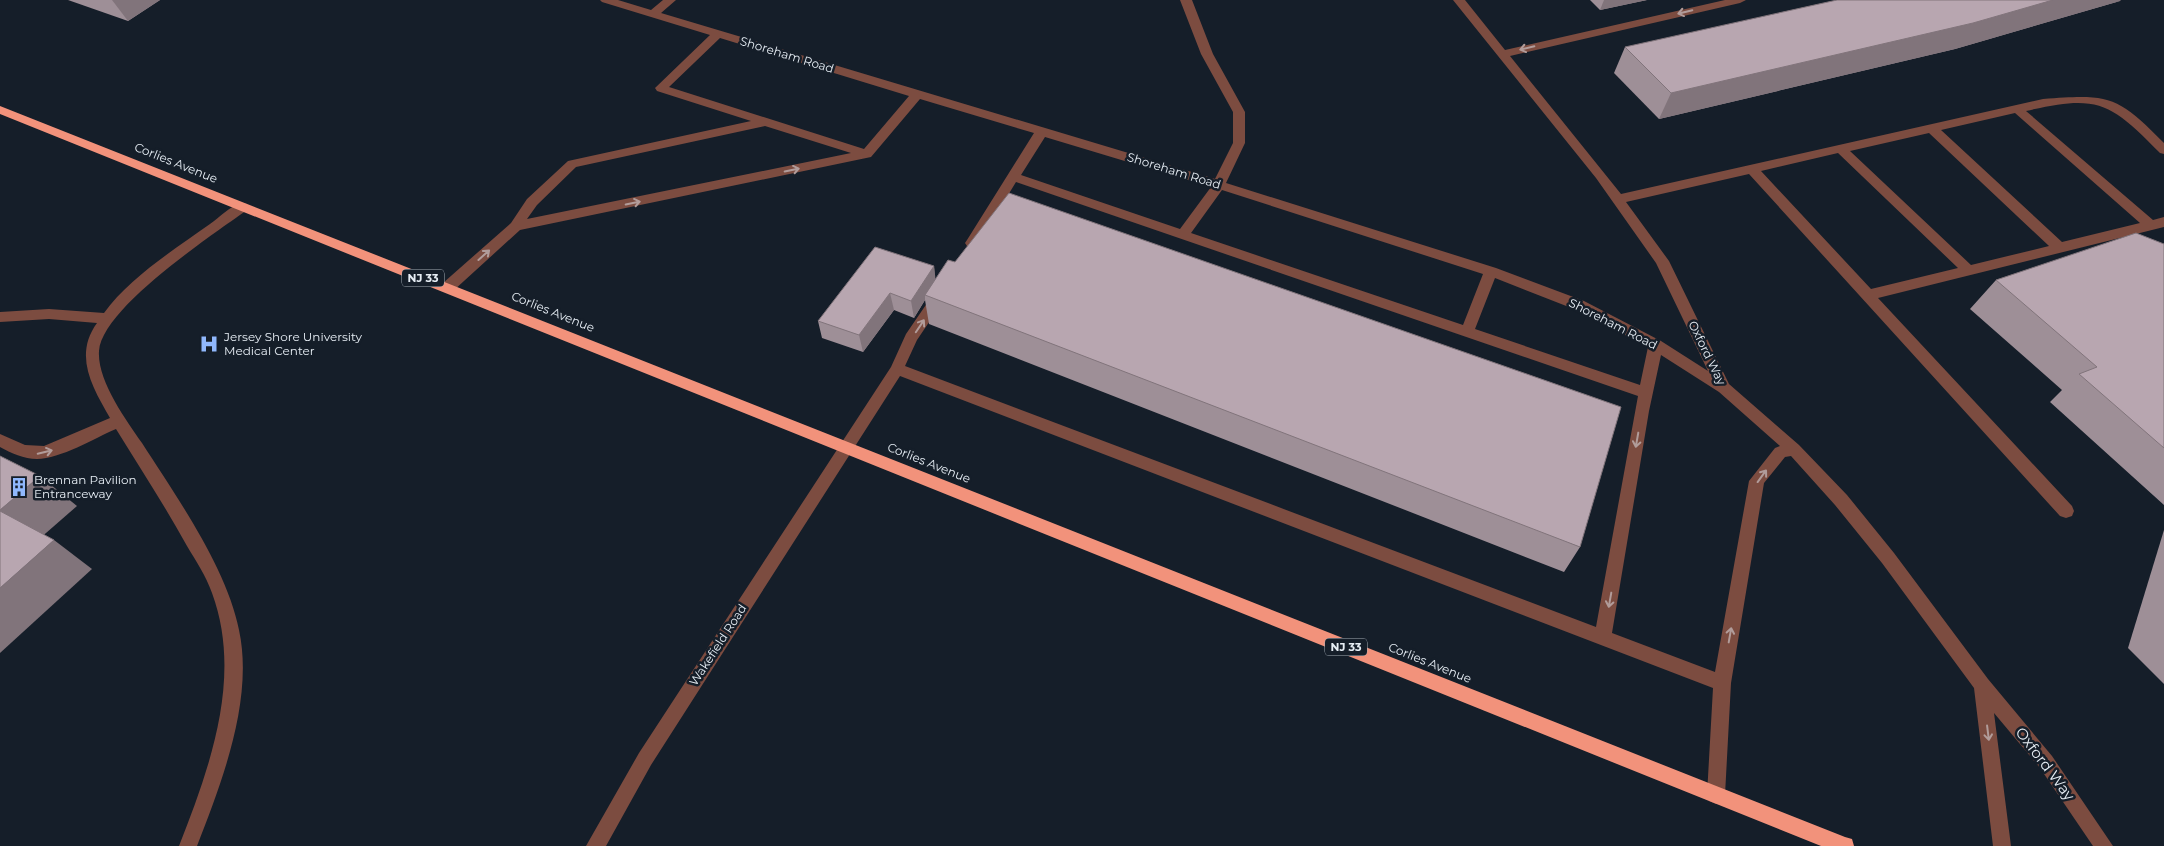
<svg xmlns="http://www.w3.org/2000/svg" width="2164" height="846" font-family="Montserrat,sans-serif">
	<style>
		.lines { fill: none; stroke-linecap: round; stroke-linejoin: round }
		.minor { fill: #7c4c40; fill-rule: evenodd }
		.highway { fill: #f2927b; fill-rule: evenodd }
		.wall { fill: #9e8f97 }
		.shaded-wall { fill: #81747b }
		.building { fill: #b8a6b0; stroke: #81747b }
		.oneway { stroke: #b19c9a }
		.labels { text-anchor: middle; stroke-width: 5; stroke-linejoin: round; paint-order: stroke }
		.shield { fill: #151e29; stroke: #a7afb7; stroke-width: 1 }
		.shield-label { font-size: 11px; font-weight: bold; fill: #e6edf4 }
		.street-label { font-size: 12px; fill: #e6edf4; stroke: #151e29 }
		.poi-label { font-size: 12px; fill: #e6edf4; stroke: #151e29; text-anchor: start }
		.near-street-label { font-size: 15px; fill: #e6edf4; stroke: #151e29 }
	</style>
	<rect width="100%" height="100%" fill="#151e29"/>
	<g class="lines">
		<g class="minor">
			<path d="M 600,0 L 618,0 L 651,10 L 663,0 L 676,0 L 661,13 L 1215,179 L 1233,143 L 1233,112 L 1201,54 L 1180,0 L 1192,0 L 1213,54 L 1245,112 L 1245,143 L 1226,183 L 1496,268 L 1584,301 L 1661,341 L 1708,371 L 1656,263 L 1596,178 L 1453,0 L 1465,0 L 1505,50 L 1725,0 L 1746,0 L 1740,3 L 1510,56 L 1621,194 L 2043,99 C 2109,94 2117,95 2164,143 L 2164,154 L 2160,153 C 2110,102 2098,94 2026,111 L 2153,220 L 2164,217 L 2164,227 L 1878,298 L 2072,506 L 2074,511 L 2072,516 L 2066,518 L 2060,516 L 1749,174 L 1626,202 L 1669,261 L 1729,384 L 1799,445 L 1847,495 L 1894,553 L 1988,679 L 2052,756 L 2113,846 L 2093,846 L 2040,768 L 1994,713 L 2011,846 L 1993,846 L 1974,688 L 1882,563 L 1835,505 L 1791,456 L 1785,457 L 1764,483 L 1731,683 L 1725,795 L 1723,801 L 1716,804 L 1709,801 L 1707,795 L 1713,688 L 900,376 L 651,765 L 606,846 L 586,846 L 639,753 L 891,367 L 906,334 L 934,293 L 944,293 L 946,297 L 917,340 L 905,366 L 1596,627 L 1638,396 L 1016,182 L 977,246 L 967,246 L 965,243 L 967,240 L 1034,133 L 920,99 L 871,157 L 520,230 L 453,291 L 443,291 L 441,287 L 443,283 L 511,223 L 527,199 L 568,161 L 751,121 L 657,91 L 655,88 L 710,35 L 602,2 ZM 720,38 L 909,96 L 864,149 L 669,87 ZM 2015,113 L 2140,223 L 2062,242 L 1941,130 ZM 765,126 L 851,153 L 527,219 L 537,205 L 576,167 ZM 1929,133 L 2049,246 L 1971,265 L 1850,151 ZM 1045,137 L 1211,187 L 1180,229 L 1021,175 ZM 1838,153 L 1958,268 L 1871,289 L 1761,171 ZM 1222,190 L 1483,274 L 1463,325 L 1191,233 ZM 1495,278 L 1574,309 L 1648,347 L 1640,385 L 1475,329 ZM 1661,355 L 1719,392 L 1780,446 L 1775,448 L 1749,481 L 1715,672 L 1612,633 L 1649,411 Z"/>
			<path d="M 242,203 L 247,204 L 248,207 L 247,210 C 211,236 102,308 99,351 C 97,380 126,420 142,443 C 176,496 227,568 239,630 C 254,699 222,782 197,846 L 179,846 C 210,767 243,677 212,593 C 206,576 196,561 187,546 C 165,506 140,468 116,429 C 95,438 60,459 37,459 C 24,459 11,453 0,447 L 0,434 L 25,445 L 44,446 L 110,418 C 93,388 73,356 97,323 L 49,319 L 0,322 L 0,312 L 49,309 L 104,313 C 129,278 175,249 210,224 C 220,217 230,206 242,203 Z"/>
		</g>
		<polygon class="highway" points="0,106 1845,837 1852,839 1854,846 1821,846 0,114"/>
	</g>
	<g class="wall">
		<polygon points="68,0 160,0 128,21"/>
		<polygon points="1590,0 1647,0 1600,10"/>
		<polygon points="2120,1 1955,49 1659,119 1614,73 1625,47"/>
		<polygon points="2164,244 2164,505 2050,402 2062,390 1970,309 1996,280"/>
		<polygon points="934,266 935,279 1580,547 1564,572 929,324 925,300 914,318 894,310 863,352 822,338 818,321"/>
		<polygon points="2164,530 2164,684 2128,648"/>
	</g>
	<g class="shaded-wall">
		<polygon points="112,0 160,0 128,21"/>
		<polygon points="1604,0 1647,0 1600,10"/>
		<polygon points="2053,0 2121,0 2120,1 1955,49 1659,119 1671,93"/>
		<polygon points="934,266 936,283 925,295 925,300 914,318 911,301"/>
		<polygon points="890,293 894,310 863,352 859,335"/>
		<polygon points="40,476 77,506 38,540 0,511 0,510"/>
		<polygon points="54,540 92,569 0,653 0,588"/>
	</g>
	<g class="building">
		<polygon points="1837,0 2053,0 1973,23 1671,93 1625,47"/>
		<polygon points="1009,193 1621,407 1580,547 925,295 948,260 955,262"/>
		<polygon points="2136,233 2164,244 2164,448 2079,374 2097,367 1996,280"/>
		<polygon points="875,247 934,266 911,301 890,293 859,335 818,321"/>
		<polygon points="0,456 40,476 0,510"/>
		<polygon points="0,511 54,540 0,588"/>
	</g>
	<defs><path id="oneway-shaft" d="M-6 0H5M1.5-3L5.5 0L1.5 3" fill="none" stroke-width="1.6" stroke-linecap="round" stroke-linejoin="round" transform="scale(1.25)"/></defs>
	<g class="oneway">
		<use href="#oneway-shaft" transform="translate(1685 12) rotate(167)"/>
		<use href="#oneway-shaft" transform="translate(1527 48) rotate(167)"/>
		<use href="#oneway-shaft" transform="translate(792 170) rotate(-12)"/>
		<use href="#oneway-shaft" transform="translate(633 203) rotate(-12)"/>
		<use href="#oneway-shaft" transform="translate(484 255) rotate(-42)"/>
		<use href="#oneway-shaft" transform="translate(920 326) rotate(-56)"/>
		<use href="#oneway-shaft" transform="translate(1637 440) rotate(100)"/>
		<use href="#oneway-shaft" transform="translate(45 452) rotate(-13)"/>
		<use href="#oneway-shaft" transform="translate(1762 476) rotate(-54)"/>
		<use href="#oneway-shaft" transform="translate(1610 600) rotate(100)"/>
		<use href="#oneway-shaft" transform="translate(1730 635) rotate(-80)"/>
		<use href="#oneway-shaft" transform="translate(1988 733) rotate(83)"/>
	</g>
	<defs>
		<g id="hospital-bare" transform="scale(1.5)"><path d="M-5-5h3v3.5h4V-5h3V5h-3V1.5h-4V5h-3Z" fill="#90b8fd" stroke="#151e29" stroke-width="2.5" paint-order="stroke"/></g>
		<g id="building-bare" transform="scale(1.5)"><path d="M-4-6H4V6H1V3H-1V6H-4ZM-2.5-4.3h1.7v1.8h-1.7ZM.8-4.3h1.7v1.8H.8ZM-2.5-1h1.7V.8h-1.7ZM.8-1h1.7V.8H.8Z" fill="#90b8fd" stroke="#151e29" stroke-width="2.5" paint-order="stroke"/></g>
	</defs>
	<g fill-rule="evenodd">
		<use href="#hospital-bare" x="209" y="344"/>
		<use href="#building-bare" x="19" y="487"/>
	</g>
	<g class="labels">
		<g class="shield">
			<rect x="402" y="269.5" width="42" height="17" rx="4"/>
			<rect x="1325" y="638.5" width="42" height="17" rx="4"/>
		</g>
		<g class="shield-label">
			<text x="423" y="282">NJ 33</text>
			<text x="1346" y="651">NJ 33</text>
		</g>
		<g class="street-label">
			<text transform="translate(787 55) rotate(17)" y="4">Shoreham Road</text>
			<text transform="translate(176 163) rotate(22)" y="4">Corlies Avenue</text>
			<text transform="translate(1174 171) rotate(17)" y="4">Shoreham Road</text>
			<text transform="translate(553 312) rotate(22)" y="4">Corlies Avenue</text>
			<text transform="translate(1613 324) rotate(27)" y="4">Shoreham Road</text>
			<text transform="translate(1707 353) rotate(64)" y="4">Oxford Way</text>
			<text transform="translate(929 463) rotate(22)" y="4">Corlies Avenue</text>
			<text transform="translate(718 645) rotate(-57)" y="4">Wakefield Road</text>
			<text transform="translate(1430 663) rotate(22)" y="4">Corlies Avenue</text>
		</g>
		<g class="poi-label">
			<text x="224" y="341">Jersey Shore University<tspan x="224" dy="14">Medical Center</tspan></text>
			<text x="34" y="484">Brennan Pavilion<tspan x="34" dy="14">Entranceway</tspan></text>
		</g>
		<g class="near-street-label">
			<text transform="translate(2045 764) rotate(53)" y="5">Oxford Way</text>
		</g>
	</g>
</svg>
